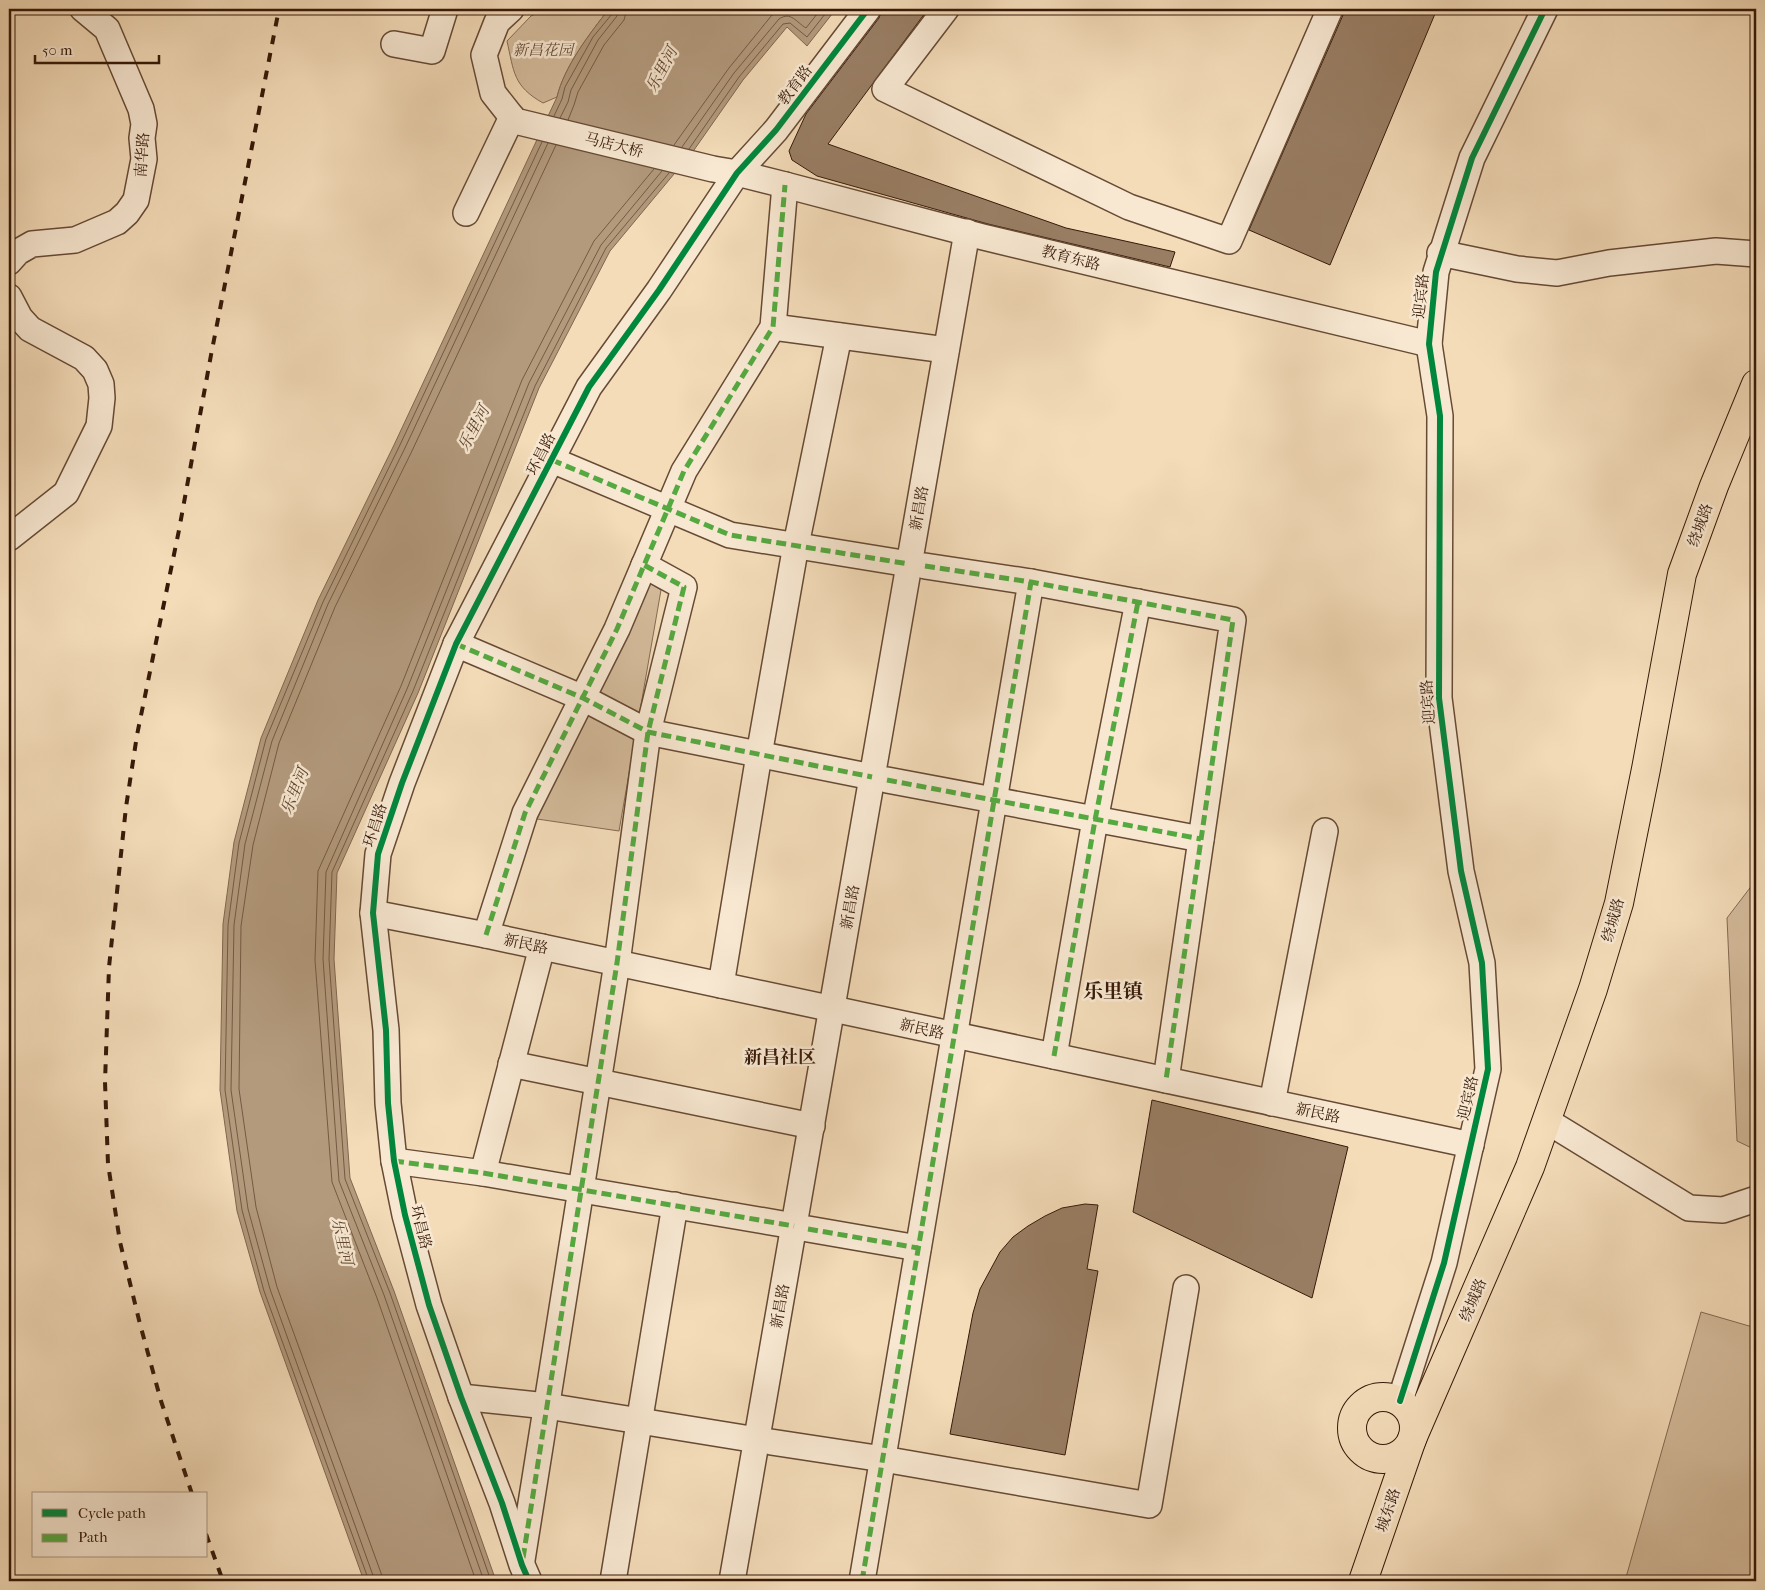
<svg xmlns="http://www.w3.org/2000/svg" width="1765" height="1590" font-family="'IM FELL French Canon','Noto Serif SC',serif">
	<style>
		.green { fill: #d4bb9b; stroke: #856a52 }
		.water { fill: #b39a7d; stroke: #81664e }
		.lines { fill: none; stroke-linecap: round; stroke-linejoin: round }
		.shore { stroke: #745a42; stroke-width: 1 }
		.building { fill: #997e64; stroke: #361908 }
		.minor-casing { stroke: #664a34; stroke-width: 28 }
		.highway-casing { stroke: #361908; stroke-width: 30 }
		.minor { stroke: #f8e8d2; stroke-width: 25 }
		.highway { stroke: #f4dcb9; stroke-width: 28 }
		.rail { stroke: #361908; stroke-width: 4; stroke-dasharray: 9 9; stroke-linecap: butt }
		.quiet { stroke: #55a941; stroke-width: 5; stroke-dasharray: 10 5; stroke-linecap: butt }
		.cycleway-casing { stroke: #f8e8d2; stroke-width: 9 }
		.cycleway { stroke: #00873e; stroke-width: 6 }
		.labels { text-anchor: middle; stroke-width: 5; stroke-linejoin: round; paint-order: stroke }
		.park-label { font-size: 15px; font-style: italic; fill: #654a34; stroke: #f8e8d2 }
		.street-label { font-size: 15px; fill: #361908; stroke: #f8e8d2 }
		.water-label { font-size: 16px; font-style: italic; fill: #624631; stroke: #f8e8d2 }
		.quarter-label { font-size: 18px; font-weight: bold; fill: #361908; stroke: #f8e8d2 }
		.district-label { font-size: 20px; font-weight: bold; fill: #361908; stroke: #f8e8d2 }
	</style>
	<rect width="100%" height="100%" fill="#f4dcb9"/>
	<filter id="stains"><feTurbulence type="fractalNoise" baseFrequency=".004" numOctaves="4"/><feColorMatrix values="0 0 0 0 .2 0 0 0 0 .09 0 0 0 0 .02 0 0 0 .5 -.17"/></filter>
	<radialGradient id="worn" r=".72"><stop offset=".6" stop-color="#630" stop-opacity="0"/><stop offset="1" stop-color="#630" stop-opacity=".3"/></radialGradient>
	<g class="green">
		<path d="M 544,9 L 609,9 C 590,33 564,67 557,97 L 543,103 C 513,86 514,72 507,41 L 531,16 Z"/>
		<polygon points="646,581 661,590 619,831 537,819"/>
		<polygon points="1756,880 1756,1150 1737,1141 1727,918"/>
		<polygon points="1701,1312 1756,1328 1756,1581 1625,1581"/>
	</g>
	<path class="water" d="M 609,9 L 836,9 L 807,46 L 787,27 L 743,80 L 694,150 L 610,251 L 539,388 L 418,693 L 337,873 L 334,959 L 350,1178 L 394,1291 L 496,1581 L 364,1581 L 260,1292 L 237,1211 L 220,1090 L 223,924 L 234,842 L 261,738 L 318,600 L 394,445 L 557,97 C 564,67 590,33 609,9 Z"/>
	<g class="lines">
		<g class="shore">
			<polyline points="554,116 562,99 565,87 593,37 612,14 613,9"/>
			<polyline points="560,118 568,102 571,90 598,40 617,16 619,9"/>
			<polyline points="568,120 574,105 578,92 604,45 624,20 627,9"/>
			<polyline points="674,145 729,68 772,15 783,9"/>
			<path d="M 682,147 L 734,73 L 779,19 C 791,11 796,22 806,28 L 821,9"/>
			<polyline points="689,149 739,77 783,24 790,23 807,37 829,9"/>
			<polyline points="369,1581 264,1291 242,1210 225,1090 228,925 239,843 266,739 323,602 399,447 542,142"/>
			<polyline points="375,1581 270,1289 248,1209 231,1090 234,925 245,844 272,741 328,604 404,450 548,143"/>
			<polyline points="383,1581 381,1573 277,1287 256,1207 239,1089 241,926 253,845 279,743 335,607 411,453 556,145"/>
			<polyline points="476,1581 377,1298 332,1182 315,960 318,871 401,686 522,380 594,241 654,169"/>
			<polyline points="484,1581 384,1295 339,1181 323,959 326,872 407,689 529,383 601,245 662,171"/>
			<polyline points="491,1581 390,1293 345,1179 329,959 332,872 413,691 535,386 606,248 669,173"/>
		</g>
	</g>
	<g class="building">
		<polygon points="882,9 928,9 828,144 1066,228 1175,252 1170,267 988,224 817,176 792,160 789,151 806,114 879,18"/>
		<polygon points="1344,9 1437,9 1330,265 1249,230 1343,15"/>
		<polygon points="1152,1100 1348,1147 1312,1298 1133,1212"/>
		<polygon points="1085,1204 1098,1205 1087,1269 1098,1271 1065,1455 950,1434 973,1313 980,1289 1000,1252 1013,1237 1028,1226 1045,1216 1062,1208"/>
	</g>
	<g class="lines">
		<g class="minor-casing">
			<g id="minor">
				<polyline points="511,9 497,22 484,55 493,93 515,121 713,169 737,173 785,185 983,237 1429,344"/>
				<polyline points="946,9 885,89 1129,207 1229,241 1330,9"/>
				<polyline points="394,44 432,51 445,9"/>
				<polyline points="466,213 512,117"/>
				<polyline points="1440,253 1517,269 1557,273 1609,263 1716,251 1756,254"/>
				<polyline points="9,262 18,252 32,244 75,240 117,222 127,213 136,200 144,159 142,138 144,124 141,109 107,29 83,9"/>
				<polyline points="9,297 20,318 30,329 84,358 95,370 101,384 102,398 99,426 66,493 9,538"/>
				<polyline points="773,327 946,350"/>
				<polyline points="552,460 730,535 909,564"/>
				<polyline points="925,566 1031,582 1233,620 1166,1080"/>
				<polyline points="456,644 583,698 648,732 872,777"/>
				<polyline points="887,780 1201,839"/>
				<polyline points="373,913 486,935 1471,1145"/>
				<polyline points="486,935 525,813 617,629 684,471 773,327 785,185"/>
				<polyline points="721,985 759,755 796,545 839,336"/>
				<polyline points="1054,1056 1095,820 1138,602"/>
				<polyline points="511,1064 812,1126"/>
				<polyline points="1272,1103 1325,831"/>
				<polyline points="1547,1121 1689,1208 1723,1210 1756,1199"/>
				<polyline points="394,1161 483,1173 794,1226"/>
				<polyline points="483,1173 542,947"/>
				<polyline points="808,1229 918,1248"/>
				<polyline points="461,1397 547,1406 757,1440"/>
				<polyline points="1400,1401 1444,1263 1488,1069 1482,963 1461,871 1439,698 1440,416 1429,344 1436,272 1472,158 1545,9"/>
				<polyline points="771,1442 883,1459 1149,1505 1186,1288"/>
				<polyline points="522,1560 617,963 648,732 684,587 644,565"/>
				<polyline points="529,1581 522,1565 502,1503 461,1397 429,1305 405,1215 394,1161 388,1103 386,1030 373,913 378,854 402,783 456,644 589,387 659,290 737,173 776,130 868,9"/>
				<polyline points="613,1581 675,1205"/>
				<polyline points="732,1581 967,232"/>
				<polyline points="862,1581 1031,582"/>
			</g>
		</g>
		<g class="highway-casing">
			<g id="highway">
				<circle cx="1383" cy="1428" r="31"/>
				<polyline points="1363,1581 1412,1439 1530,1167 1593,989 1619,903 1646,769 1682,574 1714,486 1756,384"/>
			</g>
		</g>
		<use href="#minor" class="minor"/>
		<use href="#highway" class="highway"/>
		<g class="rail">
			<polyline points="192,1494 161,1401 140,1324 120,1242 108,1164 105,1082 109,967 126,807 137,735 179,530 211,355 279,9"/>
			<polyline points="206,1534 223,1581"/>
		</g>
		<g class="quiet">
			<polyline points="552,460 730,535 909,564"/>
			<polyline points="925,566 1031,582 1233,620 1166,1080"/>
			<polyline points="456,644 583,698 648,732 872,777"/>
			<polyline points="887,780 1201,839"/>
			<polyline points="486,935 525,813 617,629 684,471 773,327 785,185"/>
			<polyline points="1054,1056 1095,820 1138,602"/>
			<polyline points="394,1161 483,1173 794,1226"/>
			<polyline points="808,1229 918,1248"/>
			<polyline points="523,1558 617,963 648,732 684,587 644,565"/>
			<polyline points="862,1581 1031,582"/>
		</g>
		<g class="cycleway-casing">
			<g id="cycleway">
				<polyline points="1400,1401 1444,1263 1488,1069 1482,963 1461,871 1439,698 1440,416 1429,344 1436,272 1472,158 1545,9"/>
				<polyline points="529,1581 522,1565 502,1503 461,1397 429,1305 405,1215 394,1161 388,1103 386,1030 373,913 378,854 402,783 456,644 589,387 659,290 737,173 776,130 868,9"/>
			</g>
		</g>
		<use href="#cycleway" class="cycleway"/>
	</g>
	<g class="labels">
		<g class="park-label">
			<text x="543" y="55">新昌花园</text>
		</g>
		<g class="street-label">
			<text transform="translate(795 85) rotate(-53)" y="5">教育路</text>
			<text transform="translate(614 145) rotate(14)" y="5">马店大桥</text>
			<text transform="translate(142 155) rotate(-86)" y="5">南华路</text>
			<text transform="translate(1071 258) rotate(14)" y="5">教育东路</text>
			<text transform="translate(1421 296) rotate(-84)" y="5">迎宾路</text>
			<text transform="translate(541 454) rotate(-63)" y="5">环昌路</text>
			<text transform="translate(919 508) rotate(-80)" y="5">新昌路</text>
			<text transform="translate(1700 525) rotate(-70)" y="5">绕城路</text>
			<text transform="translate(1428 702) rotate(-94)" y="5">迎宾路</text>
			<text transform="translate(375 825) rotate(-72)" y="5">环昌路</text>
			<text transform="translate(850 907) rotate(-80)" y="5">新昌路</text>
			<text transform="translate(1613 920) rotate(-74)" y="5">绕城路</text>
			<text transform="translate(526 944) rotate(12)" y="5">新民路</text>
			<text transform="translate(922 1029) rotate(13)" y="5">新民路</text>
			<text transform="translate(1468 1098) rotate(-77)" y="5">迎宾路</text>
			<text transform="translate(1318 1113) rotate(12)" y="5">新民路</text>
			<text transform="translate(421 1227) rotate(76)" y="5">环昌路</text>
			<text transform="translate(1473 1300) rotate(-67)" y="5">绕城路</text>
			<text transform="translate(780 1306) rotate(-80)" y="5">新昌路</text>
			<text transform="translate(1388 1510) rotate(-71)" y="5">城东路</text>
		</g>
		<g class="water-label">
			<text transform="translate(661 69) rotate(-62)" y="6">乐里河</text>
			<text transform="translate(473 428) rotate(-62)" y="6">乐里河</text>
			<text transform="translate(294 791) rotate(-68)" y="6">乐里河</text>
			<text transform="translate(343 1241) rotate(77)" y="6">乐里河</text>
		</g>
		<g class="quarter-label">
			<text x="780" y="1063">新昌社区</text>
		</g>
		<g class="district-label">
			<text x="1113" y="998">乐里镇</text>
		</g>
	</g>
	<rect width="1765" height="1590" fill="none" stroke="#f4dcb9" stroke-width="30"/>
	<rect x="10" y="10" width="1745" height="1570" fill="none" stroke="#361908" stroke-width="2.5"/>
	<rect x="15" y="15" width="1735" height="1560" fill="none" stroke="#361908"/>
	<rect x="32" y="1492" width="175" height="65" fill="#f8e8d2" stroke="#aa9581"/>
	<rect x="42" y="1509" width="25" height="8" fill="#00873e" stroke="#aa9581"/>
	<text x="78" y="1518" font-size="15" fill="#361908">Cycle path</text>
	<rect x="42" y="1534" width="25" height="8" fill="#55a941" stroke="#aa9581"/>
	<text x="78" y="1542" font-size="15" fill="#361908">Path</text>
	<path d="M35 55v8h124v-8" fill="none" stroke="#361908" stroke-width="2.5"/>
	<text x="42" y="55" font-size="15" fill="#361908" stroke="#f8e8d2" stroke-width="4" paint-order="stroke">50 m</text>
	<rect width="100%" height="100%" filter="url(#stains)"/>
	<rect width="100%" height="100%" fill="url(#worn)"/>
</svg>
